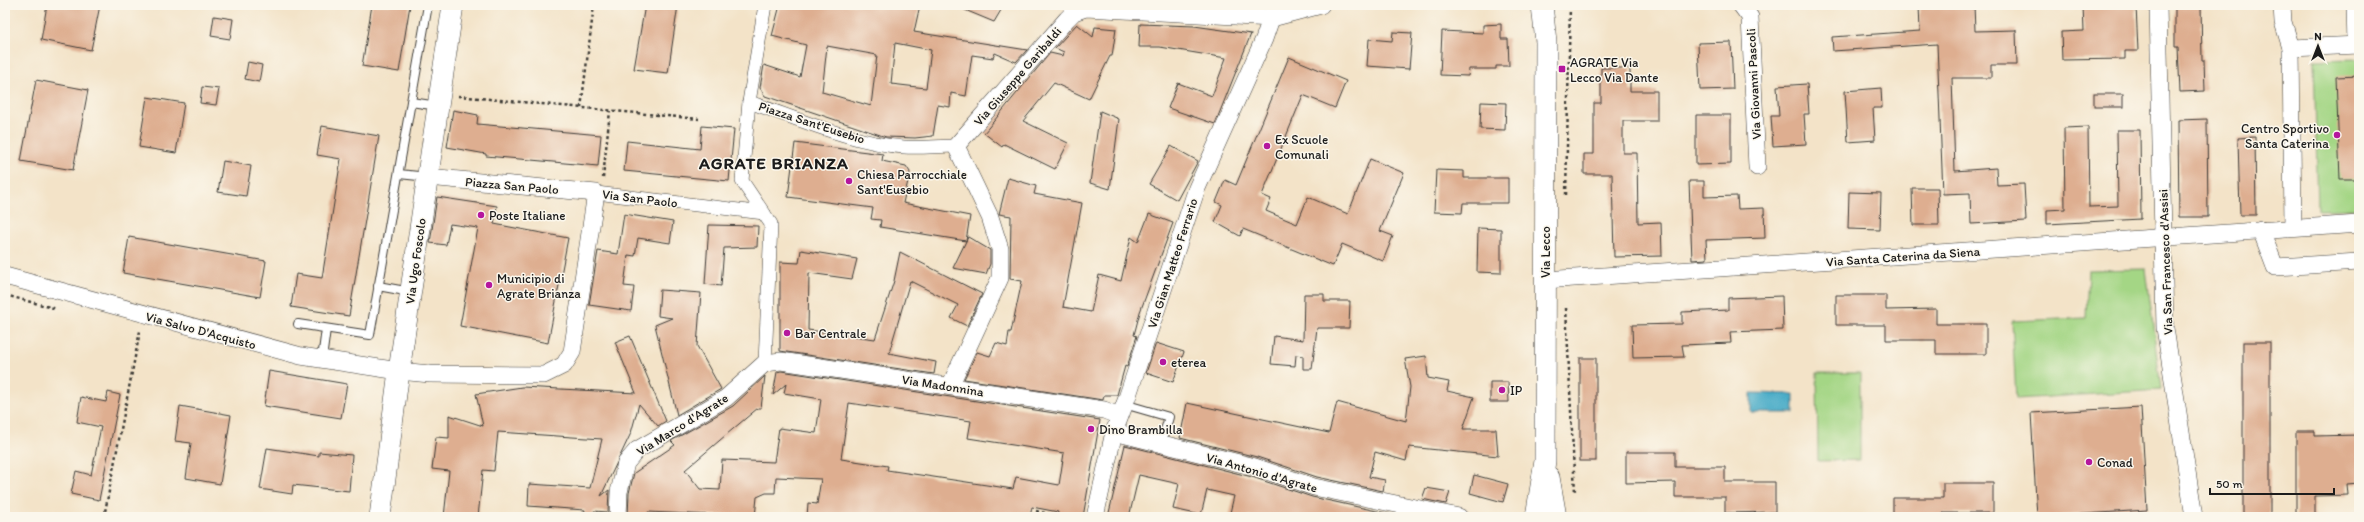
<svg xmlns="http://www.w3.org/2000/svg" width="2364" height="522" font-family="Itim,sans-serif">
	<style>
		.green { fill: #a4d685; stroke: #607950 }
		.water { fill: #48acc7; stroke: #326472 }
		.building { fill: #deae90; fill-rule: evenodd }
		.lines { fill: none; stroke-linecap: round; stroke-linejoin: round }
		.service-casing { stroke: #3c3a36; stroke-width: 10 }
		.pedestrian-casing { stroke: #3c3a36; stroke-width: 14 }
		.minor-casing { stroke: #3c3a36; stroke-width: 18 }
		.tertiary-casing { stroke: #3c3a36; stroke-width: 22 }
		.path { stroke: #3c3a36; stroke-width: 2.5; stroke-dasharray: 3 3; stroke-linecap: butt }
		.service { stroke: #fff; stroke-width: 8 }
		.pedestrian { stroke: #fff; stroke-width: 13 }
		.minor { stroke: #fff; stroke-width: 17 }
		.tertiary { stroke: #fff; stroke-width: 21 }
		.poi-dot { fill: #b5179e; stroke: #fbf7ec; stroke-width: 1.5 }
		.labels { text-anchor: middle; stroke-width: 3; stroke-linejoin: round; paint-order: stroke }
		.poi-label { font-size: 13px; fill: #1c1c1c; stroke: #fbf7ec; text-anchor: start }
		.street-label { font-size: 13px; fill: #1c1c1c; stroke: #fbf7ec }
		.district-label { font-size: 17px; font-weight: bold; letter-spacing: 1px; fill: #1c1c1c; stroke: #fbf7ec }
	</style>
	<rect width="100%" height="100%" fill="#fbf7ec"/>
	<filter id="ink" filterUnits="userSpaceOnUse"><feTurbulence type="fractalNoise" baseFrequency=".025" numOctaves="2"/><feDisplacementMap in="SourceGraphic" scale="8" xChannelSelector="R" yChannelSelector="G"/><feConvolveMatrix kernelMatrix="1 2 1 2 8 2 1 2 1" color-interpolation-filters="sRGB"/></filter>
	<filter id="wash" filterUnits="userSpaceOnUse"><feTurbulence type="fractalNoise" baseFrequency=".012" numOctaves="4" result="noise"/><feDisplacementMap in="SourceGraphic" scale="16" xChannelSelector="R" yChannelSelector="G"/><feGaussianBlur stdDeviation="0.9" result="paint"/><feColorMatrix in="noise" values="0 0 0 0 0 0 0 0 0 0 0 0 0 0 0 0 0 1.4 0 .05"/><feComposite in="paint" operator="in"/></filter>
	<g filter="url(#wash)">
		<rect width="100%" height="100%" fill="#f3e3c8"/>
		<g class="green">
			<polygon points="2359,59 2359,209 2318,210 2314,60"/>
			<polygon points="2146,269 2161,390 2016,399 2012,321 2086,318 2088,270"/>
			<polygon points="1817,373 1860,373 1860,460 1818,461"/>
		</g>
		<polygon class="water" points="1751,393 1794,394 1794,413 1751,413"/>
		<g id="blocks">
			<g class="building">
				<polygon points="47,5 100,5 91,50 41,40"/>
				<polygon points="372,5 410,5 399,72 362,66"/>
				<polygon points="645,5 678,5 668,73 634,69"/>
				<path d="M 780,5 L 920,5 L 914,32 L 1027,50 L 1016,62 L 995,53 L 993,58 L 972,55 L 966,96 L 951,93 L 950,107 L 938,105 L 933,136 L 915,138 L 886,137 L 765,96 L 760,88 L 764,65 L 800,77 L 806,45 L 772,36 ZM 895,43 L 931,50 L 926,88 L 891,84 ZM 827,46 L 877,55 L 871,106 L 822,92 Z"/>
				<polygon points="953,5 1004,5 994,22"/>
				<polygon points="1919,5 1974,5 1975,31 2016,30 2017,65 1991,65 1991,78 1952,78 1955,171 1996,168 1997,185 2024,184 2026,221 1971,224 1970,193 1943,194 1937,44 1833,51 1832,37 1920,31"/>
				<polygon points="2136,5 2138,51 2125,51 2125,59 2062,60 2061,32 2084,31 2083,7"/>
				<polygon points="2175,5 2201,5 2202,60 2204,60 2205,91 2180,92 2178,47 2175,47"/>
				<polygon points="214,16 233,19 230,39 211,36"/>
				<polygon points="1077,24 1093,37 1095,27 1116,29 1112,56 1110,56 1089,99 1054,83 1023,121 1068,143 1055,169 1004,144 1002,147 984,133 1050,53 1063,56 1064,52 1055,48"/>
				<polygon points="1140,24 1194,26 1251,34 1215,124 1168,108 1178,83 1212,96 1226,58 1160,47 1139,47"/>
				<polygon points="1501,24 1501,39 1508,39 1509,66 1496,66 1496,69 1469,69 1468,76 1440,75 1442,31 1483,33 1483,25"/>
				<polygon points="1393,32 1412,33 1409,69 1367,66 1369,39 1392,41"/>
				<polygon points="1731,42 1733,89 1700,90 1698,43"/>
				<polygon points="1289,57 1346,81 1335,108 1303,95 1262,195 1271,199 1266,211 1297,224 1308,197 1348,214 1370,159 1404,173 1380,231 1393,236 1383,261 1342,244 1333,266 1243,229 1240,236 1215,222 1222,205 1216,202 1225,180 1236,185"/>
				<polygon points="248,62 262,65 259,82 245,79"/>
				<polygon points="1601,68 1630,68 1630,91 1657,91 1657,121 1623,121 1623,153 1637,153 1638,223 1661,222 1662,256 1614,257 1612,174 1584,174 1584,154 1594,154 1594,103 1601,103"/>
				<polygon points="2359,76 2359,179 2340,179 2336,77"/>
				<polygon points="36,80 88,90 73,170 21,161"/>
				<polygon points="1807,84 1809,114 1804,114 1806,144 1773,146 1771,116 1779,116 1777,86"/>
				<polygon points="202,87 219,89 216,105 200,103"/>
				<polygon points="1881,88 1882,108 1873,108 1875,140 1848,142 1845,91"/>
				<rect x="2094" y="94" width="29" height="13"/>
				<polygon points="147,97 184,103 176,153 139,147"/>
				<polygon points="1481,102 1506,103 1505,130 1480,129"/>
				<polygon points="453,110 478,115 477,124 601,135 598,166 486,156 486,154 447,147"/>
				<polygon points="1100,111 1119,119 1110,189 1090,183"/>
				<polygon points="1696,115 1731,115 1731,164 1696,165"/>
				<polygon points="2207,119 2208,217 2179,217 2178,120"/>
				<polygon points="322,126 379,136 349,316 291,307 296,274 322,278 341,159 317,155"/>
				<polygon points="702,126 734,129 729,181 624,171 627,141 700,149"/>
				<polygon points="2088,127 2089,207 2118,206 2117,130 2140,130 2141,219 2047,224 2047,210 2065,209 2064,128"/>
				<polygon points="2255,137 2256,215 2240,215 2238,138"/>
				<polygon points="795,143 883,154 882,161 906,166 910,172 903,203 970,216 966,241 880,227 881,220 871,219 873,208 788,197"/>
				<polygon points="1171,146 1198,161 1177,200 1149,184"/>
				<polygon points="223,161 251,166 246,196 218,192"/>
				<polygon points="1436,170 1464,171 1464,178 1508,178 1508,203 1463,203 1462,213 1434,212"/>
				<polygon points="1008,178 1036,186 1034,194 1082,203 1063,307 1091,312 1099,275 1121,281 1131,237 1138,242 1149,214 1173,223 1140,312 1134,335 1137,336 1127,367 1125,366 1117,395 1104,395 1103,400 964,379 977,352 990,356 996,343 1007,346 1009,332 1011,332 1022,281 1010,279 1011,216 999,214"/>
				<polygon points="1689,181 1704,181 1704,197 1737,196 1738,209 1764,208 1765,238 1706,240 1707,259 1692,260"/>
				<polygon points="1912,188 1938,188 1939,225 1913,225"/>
				<polygon points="1849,192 1881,193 1880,230 1848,229"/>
				<polygon points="437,197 497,206 494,224 568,238 548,343 460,326 478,228 450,224 446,245 430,243"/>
				<polygon points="624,214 673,222 670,243 638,238 635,256 628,255 624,286 634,287 631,311 589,305 598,251 618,254"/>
				<polygon points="709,225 758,226 757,247 724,248 721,286 705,284"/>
				<polygon points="1478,228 1501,229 1501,273 1477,272"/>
				<polygon points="129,237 266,261 260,297 123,273"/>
				<polygon points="968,237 990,250 990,264 986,274 953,268"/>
				<polygon points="801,250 857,259 852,279 809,273 808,330 875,339 894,281 900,252 982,294 967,326 951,318 958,305 910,281 889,353 936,362 934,374 780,351 780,262 799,263"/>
				<polygon points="660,290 701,293 697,346 721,389 677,415 655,325 672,318 658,316"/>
				<polygon points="1304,294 1324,294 1324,301 1350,301 1349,328 1317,328 1312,369 1303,369 1303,356 1296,355 1295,366 1271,364 1274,336 1303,340"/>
				<polygon points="1836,295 1886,295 1886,310 1936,309 1936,324 1986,324 1986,354 1936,354 1936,340 1886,340 1886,325 1836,325"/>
				<polygon points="1782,296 1783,330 1730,332 1731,343 1682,345 1684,357 1633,358 1632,325 1682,324 1682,312 1728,310 1728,298"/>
				<polygon points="630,336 666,421 658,426 639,404 631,433 601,496 609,490 608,512 594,511 591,517 583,517 585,510 528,506 529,484 590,488 602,439 498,432 494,471 483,470 478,517 444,517 449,471 432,469 436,437 449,438 449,415 483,426 476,394 522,387 636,393 615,342"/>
				<rect x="2243" y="342" width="27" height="175"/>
				<polygon points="1156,343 1184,352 1173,382 1146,373"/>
				<polygon points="1426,356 1428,378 1449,382 1447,391 1474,397 1463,429 1496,429 1498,456 1409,447 1406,461 1375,452 1369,477 1385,480 1383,491 1317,477 1257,457 1180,438 1187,403 1329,433 1337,402 1406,421 1410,387 1405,359"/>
				<rect x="1580" y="358" width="16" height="103"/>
				<polygon points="269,371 347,384 341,418 264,406"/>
				<path d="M 781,371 L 1100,420 L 1083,517 L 1057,517 L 1058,512 L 1032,507 L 1030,517 L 807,517 L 808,503 L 817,504 L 821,479 L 776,477 L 775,493 L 766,493 L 757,497 L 755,517 L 648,512 L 647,517 L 628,517 L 629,493 L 634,473 L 675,445 L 671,441 L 733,406 L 765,376 L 761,408 L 758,408 L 733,429 L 685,470 L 700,489 L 720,490 L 722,460 L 774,462 L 779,428 L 816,433 L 821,399 L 784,393 L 786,384 L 773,395 L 777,372 ZM 849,403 L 971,421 L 968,438 L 1064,453 L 1059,485 L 1016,477 L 1013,489 L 887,470 L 888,466 L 841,459 Z"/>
				<polygon points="1490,382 1508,382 1509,402 1490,402"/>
				<polygon points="108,392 120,395 99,500 71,494 76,471 91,475 101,427 77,422 81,397 106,402"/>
				<polygon points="180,406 231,415 220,484 186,478 191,443 175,441"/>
				<polygon points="2141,407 2147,510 2037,517 2031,413"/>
				<polygon points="2296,431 2315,431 2315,436 2359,435 2359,483 2347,484 2348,495 2315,496 2315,517 2296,517"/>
				<polygon points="1125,445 1252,477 1312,497 1404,517 1229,517 1234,496 1207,490 1201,515 1173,509 1179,484 1139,475 1129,517 1108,517"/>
				<polygon points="267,448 319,456 319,452 352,455 349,491 293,485 292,494 260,489"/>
				<polygon points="1626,452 1675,452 1675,467 1725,467 1725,482 1775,482 1775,512 1725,513 1725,497 1675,497 1675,482 1626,483"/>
				<polygon points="1474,475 1508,484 1503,502 1470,493"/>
				<polygon points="1943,483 1993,483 1993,513 1943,513 1943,517 1893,517 1893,498 1943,498"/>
				<polygon points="1426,488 1450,492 1446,504 1422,499"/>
			</g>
		</g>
	</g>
	<g filter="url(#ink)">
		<use href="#blocks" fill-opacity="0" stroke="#3c3a36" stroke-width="1"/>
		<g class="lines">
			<g class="service-casing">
				<g id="service">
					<polyline points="411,102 438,106"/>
					<polyline points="399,174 428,177"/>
					<polyline points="378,286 411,292"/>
					<polyline points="298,324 370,335 428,5"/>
					<polyline points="322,359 326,329"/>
					<polyline points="1124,404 1169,417 1161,444"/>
				</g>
			</g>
			<g class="pedestrian-casing">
				<g id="pedestrian">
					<polyline points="765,5 749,102 742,181 771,224 765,363"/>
					<path d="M 749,102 C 796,118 855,144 904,147 C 921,148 939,146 956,146"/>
					<polyline points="596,193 764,213"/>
				</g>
			</g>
			<g class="minor-casing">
				<g id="minor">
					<polyline points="1741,5 1750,17 1757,167"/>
					<polyline points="2158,5 2165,328 2194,517"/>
					<polyline points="2282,5 2283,22 2291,48"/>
					<polyline points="2355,5 2356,45"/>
					<polyline points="2293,228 2291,48 2359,45"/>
					<polyline points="2261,230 2275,267 2359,262"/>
					<polyline points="5,276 301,356 399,371 430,374 544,375 564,365 572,352 596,193 428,177"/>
					<polyline points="1545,280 2359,224"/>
					<polyline points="950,386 1000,278 1000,249 990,217 956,146 1067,19 1074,12 1086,8 1272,18 1321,5"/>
					<polyline points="1114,432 1255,467 1314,487 1459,517"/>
					<polyline points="618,517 619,492 626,463 637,450 726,398 765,363 781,361 1104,410 1119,416"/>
					<polyline points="1095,517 1114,432 1127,398 1197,188 1264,39 1275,7"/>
				</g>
			</g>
			<g class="tertiary-casing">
				<g id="tertiary">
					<polyline points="1549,477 1556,517"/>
					<polyline points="380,517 399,371 453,5"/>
					<polyline points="1536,517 1545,461 1546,42 1542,5"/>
				</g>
			</g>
			<g class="path">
				<polyline points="458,96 699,119"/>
				<polyline points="581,108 594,5"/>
				<polyline points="603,178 610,111"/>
				<polyline points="1566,195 1570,5"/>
				<polyline points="5,295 57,309"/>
				<polyline points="1566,308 1575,493"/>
				<polyline points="1036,511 1053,515 1053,517"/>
				<polyline points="104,517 140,331"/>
			</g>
			<use href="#service" class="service"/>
			<use href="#pedestrian" class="pedestrian"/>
			<use href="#minor" class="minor"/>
			<use href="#tertiary" class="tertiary"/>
		</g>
	</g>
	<g class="poi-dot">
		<rect x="1558" y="65" width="8" height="8" rx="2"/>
		<circle cx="2337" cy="135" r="4"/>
		<circle cx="1267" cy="146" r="4"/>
		<circle cx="849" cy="181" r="4"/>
		<circle cx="481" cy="215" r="4"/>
		<circle cx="489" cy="285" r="4"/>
		<circle cx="787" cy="333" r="4"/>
		<circle cx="1163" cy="362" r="4"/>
		<circle cx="1502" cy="390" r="4"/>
		<circle cx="1091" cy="429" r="4"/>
		<circle cx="2089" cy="462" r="4"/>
	</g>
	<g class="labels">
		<g class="poi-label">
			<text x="1570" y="67">AGRATE Via<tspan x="1570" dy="15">Lecco Via Dante</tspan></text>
			<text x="2329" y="133" text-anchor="end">Centro Sportivo<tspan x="2329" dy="15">Santa Caterina</tspan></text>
			<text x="1275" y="144">Ex Scuole<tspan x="1275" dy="15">Comunali</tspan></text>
			<text x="857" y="179">Chiesa Parrocchiale<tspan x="857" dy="15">Sant'Eusebio</tspan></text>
			<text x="489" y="220">Poste Italiane</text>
			<text x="497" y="283">Municipio di<tspan x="497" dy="15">Agrate Brianza</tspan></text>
			<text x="795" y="338">Bar Centrale</text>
			<text x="1171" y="367">eterea</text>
			<text x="1510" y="395">IP</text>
			<text x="1099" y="434">Dino Brambilla</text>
			<text x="2097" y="467">Conad</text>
		</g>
		<g class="street-label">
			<text transform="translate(1017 76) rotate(-49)" y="5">Via Giuseppe Garibaldi</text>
			<text transform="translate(1753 84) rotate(-93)" y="5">Via Giovanni Pascoli</text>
			<text transform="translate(812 122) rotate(18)" y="5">Piazza Sant'Eusebio</text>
			<text transform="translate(512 185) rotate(5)" y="5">Piazza San Paolo</text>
			<text transform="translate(640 198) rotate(7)" y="5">Via San Paolo</text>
			<text transform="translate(1545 252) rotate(-90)" y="5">Via Lecco</text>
			<text transform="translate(1903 256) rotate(-4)" y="5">Via Santa Caterina da Siena</text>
			<text transform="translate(415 261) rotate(-82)" y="5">Via Ugo Foscolo</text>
			<text transform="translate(2165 262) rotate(-92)" y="5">Via San Francesco d'Assisi</text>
			<text transform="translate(1172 263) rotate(-72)" y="5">Via Gian Matteo Ferrario</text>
			<text transform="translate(201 330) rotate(15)" y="5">Via Salvo D'Acquisto</text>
			<text transform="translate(943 385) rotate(9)" y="5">Via Madonnina</text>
			<text transform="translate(682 424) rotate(-32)" y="5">Via Marco d'Agrate</text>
			<text transform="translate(1262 472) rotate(16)" y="5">Via Antonio d'Agrate</text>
		</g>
		<g class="district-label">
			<text x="774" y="169">AGRATE BRIANZA</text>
		</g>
	</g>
	<rect width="2364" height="522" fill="none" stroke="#fbf7ec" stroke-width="20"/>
	<g transform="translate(2318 46)" stroke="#fbf7ec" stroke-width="3" paint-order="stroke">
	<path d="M0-3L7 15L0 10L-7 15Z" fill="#1c1c1c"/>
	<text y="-6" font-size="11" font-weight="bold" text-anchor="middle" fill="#1c1c1c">N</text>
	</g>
	<path d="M2210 488v6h124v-6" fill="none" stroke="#1c1c1c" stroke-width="2"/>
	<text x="2216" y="488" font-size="12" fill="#1c1c1c" stroke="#fbf7ec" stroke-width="3" paint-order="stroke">50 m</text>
</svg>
